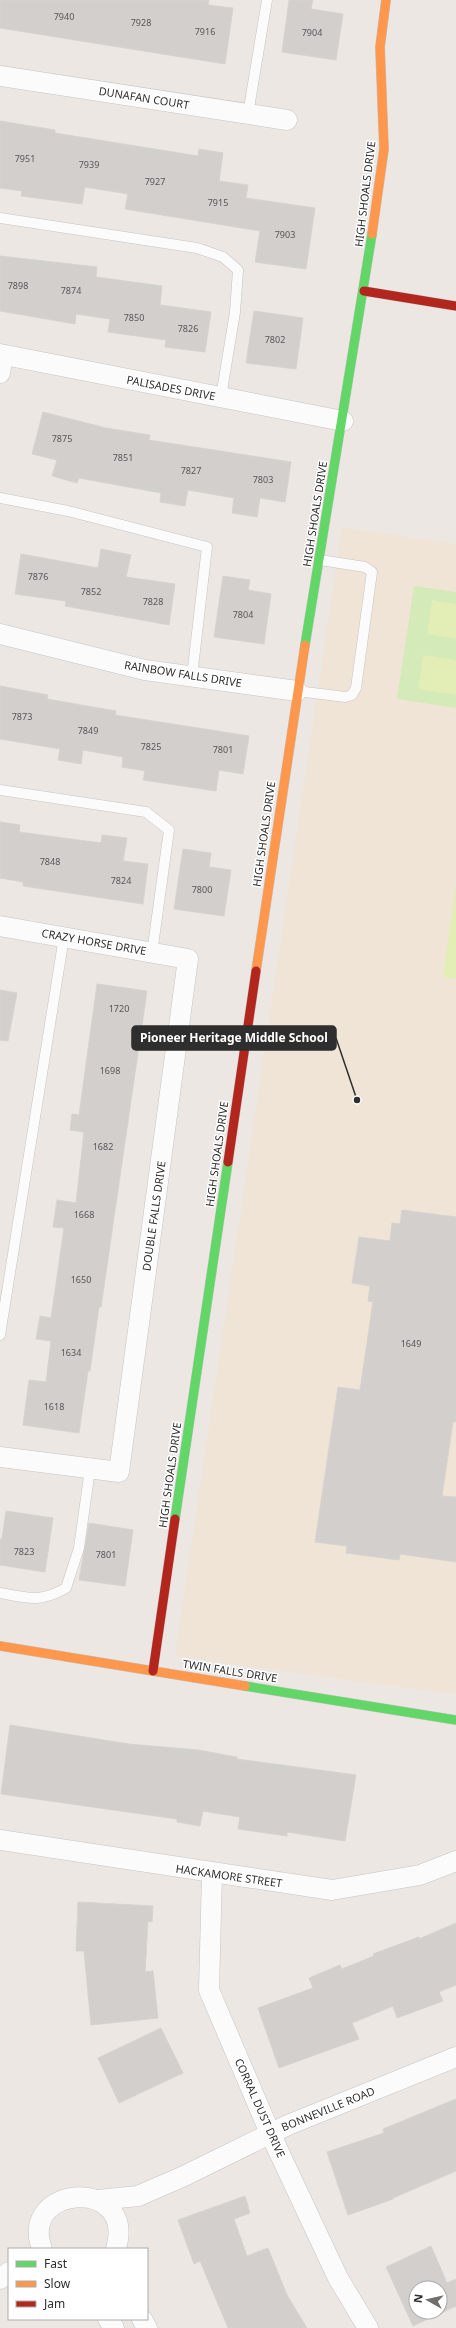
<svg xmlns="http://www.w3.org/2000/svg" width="456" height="2328" font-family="'Noto Sans',sans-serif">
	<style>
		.education { fill: #f0e4d7 }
		.green { fill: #d4eab9 }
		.pitch { fill: #e2eeb6 }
		.building { fill: #d2cfcc; stroke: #d7d3cf; fill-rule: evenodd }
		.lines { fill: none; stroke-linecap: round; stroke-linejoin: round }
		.lane-casing { stroke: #c5c4c4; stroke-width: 11 }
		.street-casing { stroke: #c5c4c4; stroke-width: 21 }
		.fast-casing { stroke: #c5c4c4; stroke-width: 10 }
		.slow-casing { stroke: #c5c4c4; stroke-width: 10 }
		.jam-casing { stroke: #c5c4c4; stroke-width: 10 }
		.lane { stroke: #fcfbfb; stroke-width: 10 }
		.street { stroke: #fcfbfb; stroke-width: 20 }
		.fast { stroke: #63d668; stroke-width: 9 }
		.slow { stroke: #ff974d; stroke-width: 9 }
		.jam { stroke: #b3261e; stroke-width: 9 }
		.labels { text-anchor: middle; stroke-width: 3; stroke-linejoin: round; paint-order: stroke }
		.number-label { font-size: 9px; fill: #585756 }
		.street-label { font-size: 11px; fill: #2e2e2e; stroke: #fff }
		.leader { fill: none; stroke: #2e2e2e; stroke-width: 1.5 }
		.callout-dot { fill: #2e2e2e; stroke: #fff; stroke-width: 1.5 }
		.callout { fill: #2e2e2e; stroke: #2e2e2e; stroke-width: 1.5 }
		.callout-label { font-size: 12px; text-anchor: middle; font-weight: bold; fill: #fff }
	</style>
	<rect width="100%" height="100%" fill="#ece7e3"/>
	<polygon class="education" points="342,527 456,544 456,1695 175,1656"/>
	<polygon class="green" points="414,586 456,592 456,708 397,699"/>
	<g class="pitch">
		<polygon points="432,600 456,604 456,639 427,634"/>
		<polygon points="423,655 456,660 456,695 418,689"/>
		<polygon points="456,885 456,979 443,977"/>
	</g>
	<g class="building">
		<polygon points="0,0 209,0 208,5 233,8 225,64 0,28"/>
		<polygon points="289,0 313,0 311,9 343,14 336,60 282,52"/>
		<polygon points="0,121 55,130 55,133 198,156 199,149 223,153 219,181 248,185 246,198 315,208 306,269 255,262 260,231 125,209 128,194 85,187 82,204 21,196 22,191 0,188"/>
		<polygon points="0,256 97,267 96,277 162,286 160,305 211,312 205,352 165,347 166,340 108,332 110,319 76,314 75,324 0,311"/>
		<polygon points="254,311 303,318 296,369 246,363"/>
		<polygon points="43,412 106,428 150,435 149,440 291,462 285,502 260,498 257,517 232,513 234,498 188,490 185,506 160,502 161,493 79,478 77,483 52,476 57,460 32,454"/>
		<polygon points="101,549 131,555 126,577 175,584 169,625 65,606 66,601 15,594 21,554 98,568"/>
		<polygon points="223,576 250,580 248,590 271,594 264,644 214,637"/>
		<polygon points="0,686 48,695 47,699 116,711 115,715 249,736 243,774 219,770 216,791 143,780 145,771 122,767 123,757 83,750 81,764 58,760 60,749 0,739"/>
		<polygon points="0,822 20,825 19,832 101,843 102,835 127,838 123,861 148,864 143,904 23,886 23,882 0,878"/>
		<polygon points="183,849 211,853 209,867 231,870 224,916 174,909"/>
		<polygon points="97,984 147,991 101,1307 99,1307 90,1371 88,1371 79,1433 23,1425 29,1380 46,1382 51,1341 36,1339 40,1316 51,1318 64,1228 53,1227 57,1200 76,1203 84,1132 70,1130 72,1114 79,1115"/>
		<polygon points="0,990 17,993 8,1041 0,1040"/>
		<polygon points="402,1210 456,1217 456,1422 453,1422 442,1496 456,1497 456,1562 400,1554 399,1560 346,1553 347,1546 315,1542 338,1387 360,1390 373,1302 368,1301 370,1286 352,1283 359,1237 390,1241 392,1223 400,1224"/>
		<polygon points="6,1511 53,1518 45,1572 0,1565 0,1539 2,1539"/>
		<polygon points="89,1523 133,1530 125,1586 79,1580"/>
		<polygon points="10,1725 129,1744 198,1750 237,1757 237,1759 356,1775 345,1841 287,1832 287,1836 238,1829 240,1817 203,1811 200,1826 177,1822 177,1819 1,1794"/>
		<polygon points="78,1902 153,1906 152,1922 148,1921 145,1972 153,1971 158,2018 91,2025 84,1951 76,1951"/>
		<polygon points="456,1923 456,1985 439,1992 443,2001 397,2018 393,2006 352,2023 359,2039 279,2068 258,2008 313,1988 309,1978 340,1965 342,1969 374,1956 373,1954 419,1937 419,1939"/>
		<polygon points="161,2028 183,2073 119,2103 98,2058"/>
		<polygon points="456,2099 456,2171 393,2198 393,2199 348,2215 327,2152 384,2133 383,2129"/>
		<polygon points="245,2196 250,2213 234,2219 247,2256 268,2248 287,2295 307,2328 228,2328 200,2261 194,2264 178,2220"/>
		<path d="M 431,2246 L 447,2283 L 456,2279 L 456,2306 L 413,2326 L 386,2267 ZM 416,2288 L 440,2288 L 440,2312 L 416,2312 Z"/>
	</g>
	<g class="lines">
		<g class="lane-casing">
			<g id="lane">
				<polyline points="248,114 267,0"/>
				<polyline points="0,218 197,248 223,257 238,270 235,312 221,397"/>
				<polyline points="0,498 68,511 207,547 192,676"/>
				<polyline points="297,691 345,697 352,695 356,688 372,572 365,567 320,560"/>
				<polyline points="0,790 146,812 169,830 152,953"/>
				<polyline points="0,1335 64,937"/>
				<path d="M 0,1593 C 28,1598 40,1603 66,1588 L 79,1548 L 90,1469"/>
			</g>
		</g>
		<g class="street-casing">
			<g id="street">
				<polyline points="0,76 287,120"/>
				<polyline points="0,354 343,421"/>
				<polyline points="0,373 3,355"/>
				<polyline points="0,634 145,670 297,691"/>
				<polyline points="0,926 188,959 119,1472 0,1457"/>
				<polyline points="0,1840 332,1890 420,1875 456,1861"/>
				<polyline points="212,1874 209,1990 270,2133 338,2278 368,2328"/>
				<polyline points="98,2200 138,2196 182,2177 288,2125 456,2057"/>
				<path d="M 42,2249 C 18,2184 137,2176 116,2249"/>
				<polyline points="0,2279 9,2272"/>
				<polyline points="108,2319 114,2328"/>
				<polyline points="142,2319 147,2328"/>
			</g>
		</g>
		<g class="fast-casing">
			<g id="fast">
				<polyline points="305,645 372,234"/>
				<polyline points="175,1519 228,1162"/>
				<polyline points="245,1686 456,1720"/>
			</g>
		</g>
		<g class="slow-casing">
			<g id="slow">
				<polyline points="372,234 384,149 380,47 386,0"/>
				<polyline points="256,971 305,645"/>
				<polyline points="0,1646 245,1686"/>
			</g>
		</g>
		<g class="jam-casing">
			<g id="jam">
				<polyline points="364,291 456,306"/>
				<polyline points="228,1162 256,971"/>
				<polyline points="153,1671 175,1519"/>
			</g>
		</g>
		<use href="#lane" class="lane"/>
		<use href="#street" class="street"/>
		<use href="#fast" class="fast"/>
		<use href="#slow" class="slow"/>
		<use href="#jam" class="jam"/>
	</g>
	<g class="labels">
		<g class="number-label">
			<text x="64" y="20">7940</text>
			<text x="141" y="26">7928</text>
			<text x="205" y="35">7916</text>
			<text x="312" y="36">7904</text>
			<text x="25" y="162">7951</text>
			<text x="89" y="168">7939</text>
			<text x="155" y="185">7927</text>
			<text x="218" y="206">7915</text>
			<text x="285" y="238">7903</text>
			<text x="18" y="289">7898</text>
			<text x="71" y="294">7874</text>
			<text x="134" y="321">7850</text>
			<text x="188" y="332">7826</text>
			<text x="275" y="343">7802</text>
			<text x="62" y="442">7875</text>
			<text x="123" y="461">7851</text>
			<text x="191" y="474">7827</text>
			<text x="263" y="483">7803</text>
			<text x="38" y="580">7876</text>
			<text x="91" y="595">7852</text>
			<text x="153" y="605">7828</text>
			<text x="243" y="618">7804</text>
			<text x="22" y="720">7873</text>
			<text x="88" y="734">7849</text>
			<text x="151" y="750">7825</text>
			<text x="223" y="753">7801</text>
			<text x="50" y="865">7848</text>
			<text x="121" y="884">7824</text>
			<text x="202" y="893">7800</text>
			<text x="119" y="1012">1720</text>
			<text x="110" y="1074">1698</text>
			<text x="103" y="1150">1682</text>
			<text x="84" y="1218">1668</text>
			<text x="81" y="1283">1650</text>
			<text x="411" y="1347">1649</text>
			<text x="71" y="1356">1634</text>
			<text x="54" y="1410">1618</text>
			<text x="24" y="1555">7823</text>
			<text x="106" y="1558">7801</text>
		</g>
		<g class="street-label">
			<text transform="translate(144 98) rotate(9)" y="4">DUNAFAN COURT</text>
			<text transform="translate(365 194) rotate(-83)" y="4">HIGH SHOALS DRIVE</text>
			<text transform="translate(171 388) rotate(11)" y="4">PALISADES DRIVE</text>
			<text transform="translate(315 514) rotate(-81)" y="4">HIGH SHOALS DRIVE</text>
			<text transform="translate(183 674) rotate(9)" y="4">RAINBOW FALLS DRIVE</text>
			<text transform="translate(264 834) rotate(-82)" y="4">HIGH SHOALS DRIVE</text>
			<text transform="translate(94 942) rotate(10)" y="4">CRAZY HORSE DRIVE</text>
			<text transform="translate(217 1154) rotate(-82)" y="4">HIGH SHOALS DRIVE</text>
			<text transform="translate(154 1216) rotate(-82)" y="4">DOUBLE FALLS DRIVE</text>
			<text transform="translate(170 1475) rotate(-82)" y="4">HIGH SHOALS DRIVE</text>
			<text transform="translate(230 1671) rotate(9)" y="4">TWIN FALLS DRIVE</text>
			<text transform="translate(229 1876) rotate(8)" y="4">HACKAMORE STREET</text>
			<text transform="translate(260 2108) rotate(66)" y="4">CORRAL DUST DRIVE</text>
			<text transform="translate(328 2109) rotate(-22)" y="4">BONNEVILLE ROAD</text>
		</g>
	</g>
	<path class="leader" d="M357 1100L336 1038"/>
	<circle class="callout-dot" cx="357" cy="1100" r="4"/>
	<rect class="callout" x="132" y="1026" width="204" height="24" rx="4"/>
	<g class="callout-label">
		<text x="234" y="1042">Pioneer Heritage Middle School</text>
	</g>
	<rect x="8" y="2248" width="140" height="72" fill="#ffffff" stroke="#ababab"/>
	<rect x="16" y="2261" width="20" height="6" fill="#63d668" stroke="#ababab"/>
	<text x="44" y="2268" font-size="12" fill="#2e2e2e">Fast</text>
	<rect x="16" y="2281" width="20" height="6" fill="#ff974d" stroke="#ababab"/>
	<text x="44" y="2288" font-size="12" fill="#2e2e2e">Slow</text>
	<rect x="16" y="2301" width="20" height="6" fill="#b3261e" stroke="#ababab"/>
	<text x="44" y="2308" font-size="12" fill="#2e2e2e">Jam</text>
	<g transform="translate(428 2300) rotate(278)"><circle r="19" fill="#ffffff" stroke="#ababab"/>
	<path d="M0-3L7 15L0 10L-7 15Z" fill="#706f6d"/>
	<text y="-6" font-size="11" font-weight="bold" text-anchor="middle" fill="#2e2e2e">N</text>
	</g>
</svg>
